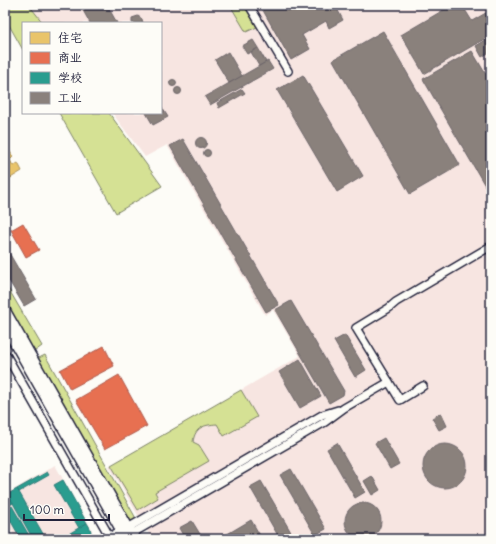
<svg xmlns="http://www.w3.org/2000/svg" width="496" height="544" font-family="Delius,'LXGW WenKai TC',sans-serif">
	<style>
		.built { fill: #f7e5e1 }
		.green { fill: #d5e194; stroke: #7c8268 }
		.homes { fill: #e9c46a; stroke: #ad935c }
		.shops { fill: #e76f51; stroke: #ac584a }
		.schools { fill: #2a9d8f; stroke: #287876 }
		.industry { fill: #8a817c; stroke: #6b6468 }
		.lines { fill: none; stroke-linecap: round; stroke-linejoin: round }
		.minor-casing { stroke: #22223b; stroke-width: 10 }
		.major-casing { stroke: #22223b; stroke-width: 12 }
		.highway-casing { stroke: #22223b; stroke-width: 14 }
		.minor { stroke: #fdfcf7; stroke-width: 7 }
		.major { stroke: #fdfcf7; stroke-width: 9 }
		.highway { stroke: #fdfcf7; stroke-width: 11 }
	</style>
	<rect width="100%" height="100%" fill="#fdfcf7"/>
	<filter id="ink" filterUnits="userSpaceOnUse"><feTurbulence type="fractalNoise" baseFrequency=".025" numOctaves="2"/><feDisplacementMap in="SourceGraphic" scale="8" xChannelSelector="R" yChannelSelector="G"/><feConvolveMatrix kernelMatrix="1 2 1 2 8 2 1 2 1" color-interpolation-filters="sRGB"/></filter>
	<g filter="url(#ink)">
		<g class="built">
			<polygon points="28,5 491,5 491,539 152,539 109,466 300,356 273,310 265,315 167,145 145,157 112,113 161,113 161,23 42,23"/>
			<polygon points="55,465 92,530 91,535 84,539 16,539 5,520 5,495"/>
		</g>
		<g class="green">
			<polygon points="5,5 29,5 43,23 23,23 23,50 5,18"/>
			<polygon points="230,5 244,5 257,27 246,32"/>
			<polygon points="59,113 109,113 162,186 116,213"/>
			<polygon points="5,283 42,346 31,354 5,308"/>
			<polygon points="45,355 138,522 127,522 35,360"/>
			<path d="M 241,390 L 257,417 L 224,436 L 217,424 C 204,425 195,427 193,442 L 199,445 L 209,461 L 155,492 L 158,498 L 138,510 L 111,465 Z"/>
		</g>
		<polygon class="homes" points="9,150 13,157 10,160 13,166 18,163 22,171 9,179 5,171 5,169 7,168 5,165 5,152"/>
		<g class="shops">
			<polygon points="23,223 39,250 26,257 11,230"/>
			<polygon points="104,346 114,366 70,389 60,370"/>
			<polygon points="119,375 147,426 105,449 76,400"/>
		</g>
		<g class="schools">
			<polygon points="47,472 49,475 19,492 17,489"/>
			<polygon points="63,480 87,523 79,528 54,485"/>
			<polygon points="17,489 19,492 46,539 33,539 8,494"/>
			<polygon points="9,496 13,503 5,508 5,498"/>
			<polygon points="12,506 31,539 21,539 5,511"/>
			<polygon points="87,523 90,528 91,532 87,537 83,539 60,539"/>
		</g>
		<g class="industry">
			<polygon points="80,5 107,5 117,23 90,23"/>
			<polygon points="260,5 335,5 343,20 329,28 326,21 302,35 310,49 291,60"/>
			<polygon points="452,5 462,5 472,21 491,10 491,35 424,74 401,35"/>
			<polygon points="138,16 142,19 143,23 132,23 132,18"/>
			<polygon points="383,31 460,165 410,194 333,60"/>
			<polygon points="491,37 491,51 482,57 476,46"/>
			<polygon points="253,40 258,48 247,54 242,46"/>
			<polygon points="258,48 266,62 259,66 251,52"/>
			<polygon points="472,51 491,83 491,196 423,79"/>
			<polygon points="228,52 242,76 229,83 215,60"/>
			<polygon points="268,61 273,69 210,105 205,97"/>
			<polygon points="303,75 363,176 337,192 277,90"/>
			<circle cx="173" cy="83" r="3.5"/>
			<circle cx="178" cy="91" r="3.5"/>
			<polygon points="242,89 245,93 219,108 217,103"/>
			<polygon points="161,106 168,117 153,125 146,113 161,113"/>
			<circle cx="201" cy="143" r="5.5"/>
			<polygon points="183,139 279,305 266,312 170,146"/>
			<circle cx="207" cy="153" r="3.5"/>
			<polygon points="5,246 36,299 24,306 5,274"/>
			<polygon points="291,301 344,391 343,395 329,403 275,310"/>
			<polygon points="345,335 366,370 355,377 334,341"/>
			<polygon points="300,359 321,396 300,408 279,372"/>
			<polygon points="441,413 447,426 439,430 432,418"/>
			<polygon points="384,438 399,464 390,469 375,443"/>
			<polygon points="337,443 365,492 355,498 327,449"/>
			<circle cx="445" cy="466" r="22"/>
			<polygon points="291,469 326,529 315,535 280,475"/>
			<polygon points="372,476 380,490 372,495 364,481"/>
			<polygon points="261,481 295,539 280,539 250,487"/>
			<circle cx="363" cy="521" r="18"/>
			<polygon points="251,520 262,539 225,539 224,536"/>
			<polygon points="192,521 203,539 185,539 179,528"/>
		</g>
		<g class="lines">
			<g class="minor-casing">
				<g id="minor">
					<polyline points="249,5 288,71"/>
					<polyline points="5,308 136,539"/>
					<polyline points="5,353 111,539"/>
					<polyline points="423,386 400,400 356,328 389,308 396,302 491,246"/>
					<polyline points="126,529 322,415 338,410"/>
					<polyline points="126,537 325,422 344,408 389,382"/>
				</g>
			</g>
			<g class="major-casing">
				<polyline id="major" points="108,539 122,531"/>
			</g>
			<g class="highway-casing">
				<polyline id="highway" points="5,324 127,539"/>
			</g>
			<use href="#minor" class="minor"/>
			<use href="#major" class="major"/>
			<use href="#highway" class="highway"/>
		</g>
	</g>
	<rect width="496" height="544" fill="none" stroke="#fdfcf7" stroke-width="20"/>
	<rect x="10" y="10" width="476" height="524" fill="none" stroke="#22223b" stroke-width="1.5" filter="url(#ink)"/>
	<rect x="22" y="22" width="140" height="92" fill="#fdfcf7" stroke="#a5a5ac"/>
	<rect x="30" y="32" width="20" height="12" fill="#e9c46a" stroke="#a5a5ac"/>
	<text x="58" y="42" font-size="12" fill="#22223b">住宅</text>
	<rect x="30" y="52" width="20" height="12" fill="#e76f51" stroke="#a5a5ac"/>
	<text x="58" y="62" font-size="12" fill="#22223b">商业</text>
	<rect x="30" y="72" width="20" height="12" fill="#2a9d8f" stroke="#a5a5ac"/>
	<text x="58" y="82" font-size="12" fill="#22223b">学校</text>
	<rect x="30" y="92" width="20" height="12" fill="#8a817c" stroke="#a5a5ac"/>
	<text x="58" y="102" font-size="12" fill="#22223b">工业</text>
	<path d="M24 514v6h85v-6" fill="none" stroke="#22223b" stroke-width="2"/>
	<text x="30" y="514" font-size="12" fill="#22223b" stroke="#fdfcf7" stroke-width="3" paint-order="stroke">100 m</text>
</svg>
